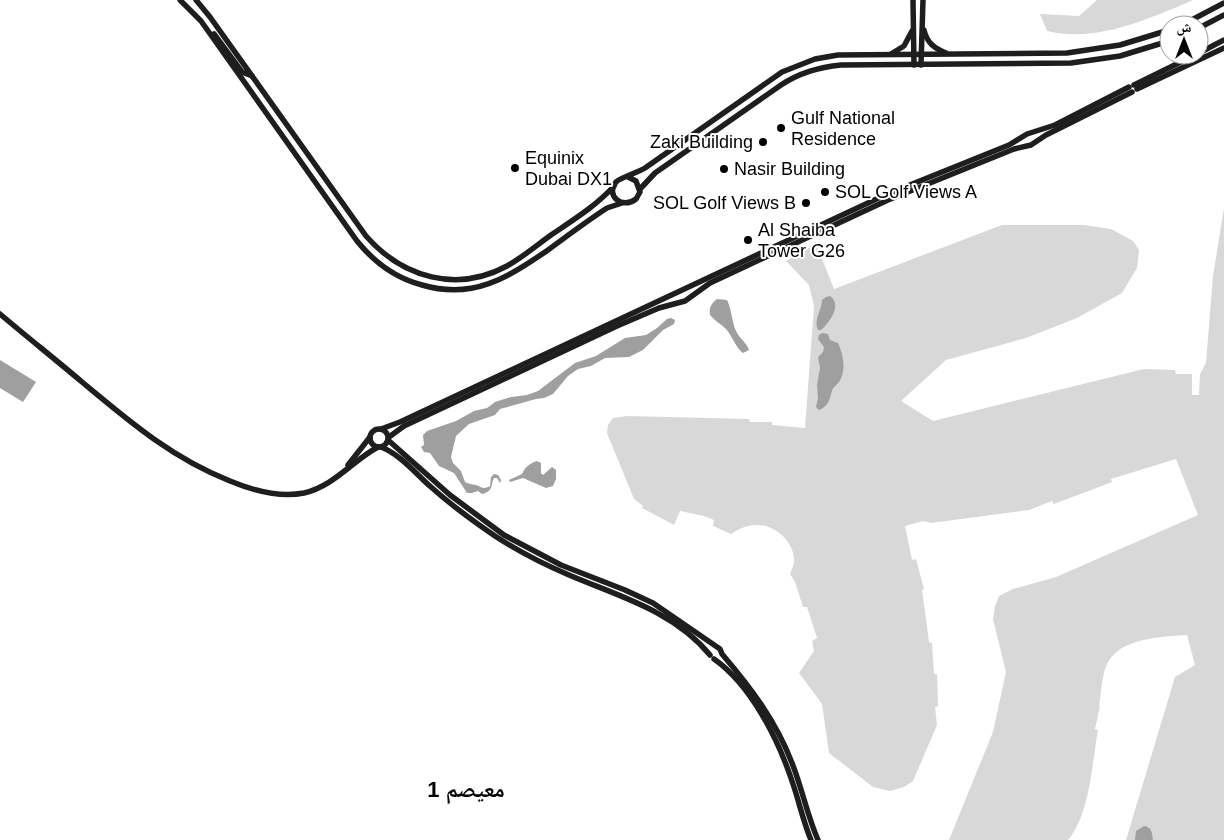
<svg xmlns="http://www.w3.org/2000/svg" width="1224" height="840" font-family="Arial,'Noto Naskh Arabic',sans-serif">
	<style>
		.green { fill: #d8d8d8 }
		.water { fill: #9f9f9f }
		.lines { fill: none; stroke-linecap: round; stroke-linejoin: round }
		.secondary { stroke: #1e1e1e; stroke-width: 5.5 }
		.poi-dot { fill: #000; stroke: #fff; stroke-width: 2 }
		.labels { text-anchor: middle; stroke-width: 4; stroke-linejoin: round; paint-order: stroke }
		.poi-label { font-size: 18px; fill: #000; stroke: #fff; text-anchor: start }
		.district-label { font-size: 22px; font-weight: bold; fill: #000; stroke: #fff }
	</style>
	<rect width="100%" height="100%" fill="#fff"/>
	<g class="green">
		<path d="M 1097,0 L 1193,0 C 1149,19 1096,43 1047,31 L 1040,14 L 1079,16 Z"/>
		<path d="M 1224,208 L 1224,840 L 1126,840 L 1175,677 L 1195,665 L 1187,635 C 1161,637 1121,637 1107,664 C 1102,674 1101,694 1099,706 L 1100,706 L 1095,729 L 1098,730 C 1092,763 1090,814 1068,840 L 949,840 L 993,732 L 1006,672 L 993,619 L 995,606 L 999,596 L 1013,589 L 1056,577 L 1198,515 L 1176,459 L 1111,479 L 1112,482 L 1054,504 L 1052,501 L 1029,510 L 931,523 L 923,521 L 905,526 L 912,560 L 916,559 L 924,589 L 922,590 L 929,642 L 932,643 L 934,674 L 937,674 L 938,706 L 935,707 L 937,725 L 913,781 L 904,787 L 890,791 L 873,787 L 829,753 L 822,704 L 799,673 L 814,651 L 812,641 L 817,638 L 807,607 L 803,607 L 795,582 L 790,574 C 791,571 793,567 794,563 C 796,543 775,524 756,525 C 747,525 738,529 731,534 L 713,526 L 714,520 L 704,516 L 680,511 L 674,525 L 642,508 L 643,506 L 634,499 L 607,433 L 608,425 L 613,418 L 627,416 L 749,419 L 750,422 L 772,422 L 772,425 L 805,428 L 814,306 L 809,285 L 786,261 L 816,244 L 834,289 L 1002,225 L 1084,225 L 1111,229 L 1133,241 L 1139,250 L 1137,268 L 1122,293 L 1077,318 L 1026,338 L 946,360 L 901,401 L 933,421 L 1144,369 L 1175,370 L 1176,374 L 1192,374 L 1192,395 L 1199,395 L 1200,374 L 1206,363 L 1213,276 Z"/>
	</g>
	<g class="water">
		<path d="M 830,296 C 843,305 829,323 821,330 L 818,330 C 813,320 822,310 822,300 L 826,297 Z"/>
		<path d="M 717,299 L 727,300 C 733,312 731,325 739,336 C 743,341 747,344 749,350 L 743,353 C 736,348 732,336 726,329 C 721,324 715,321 710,315 C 709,307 711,304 717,299 Z"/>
		<path d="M 671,318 L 675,320 L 674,324 L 663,330 L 643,350 L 629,357 L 605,358 L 591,366 L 578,369 L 568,376 L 553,394 L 544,398 L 536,399 L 500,409 L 495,415 L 469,424 L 456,436 L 451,457 L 453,463 L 461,471 L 465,482 C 469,484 472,484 476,485 C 482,487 483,490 490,486 L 491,477 L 494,474 L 498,475 L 501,480 L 500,483 L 497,478 L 494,478 C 490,486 494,491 482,494 L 478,491 L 472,493 L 467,493 L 454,473 L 439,466 L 430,453 L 424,452 L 421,447 L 424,445 L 423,435 L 427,431 L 456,421 L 474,411 L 487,408 L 495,402 L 511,397 L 527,395 L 538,391 L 575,363 L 596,356 L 625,338 L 646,335 L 657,328 L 667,319 Z"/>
		<path d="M 822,333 L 828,334 L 830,340 L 838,343 C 843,354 847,370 839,382 C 837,385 833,387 832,391 C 829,400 829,406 819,410 L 816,407 L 818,398 L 817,385 L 820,368 L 818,357 L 823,352 L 824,347 L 818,339 L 819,335 Z"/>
		<polygon points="0,360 36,382 23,402 0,388"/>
		<path d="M 537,461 L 541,463 L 541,473 L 543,475 L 552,467 L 556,470 L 556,479 L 553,486 L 546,488 L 523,478 L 510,482 L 509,480 L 522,474 C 525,467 530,463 537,461 Z"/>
		<path d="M 1144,826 C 1152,827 1152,833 1153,840 L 1135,840 L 1136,831 Z"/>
	</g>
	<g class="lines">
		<g class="secondary">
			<path d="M 180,0 L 201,21 L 357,241 C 374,262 395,278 422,285 C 473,300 507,278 548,250 C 567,236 587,221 607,208 L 622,203"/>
			<path d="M 196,0 L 210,17 L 366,236 C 403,278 457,293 507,266 C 523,257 537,245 551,235 C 573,220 596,206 614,186"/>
			<polyline points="913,0 914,65"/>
			<polyline points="1182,25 1224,3"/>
			<polyline points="1199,28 1224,15"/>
			<path d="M 924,30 C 927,43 934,48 946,53"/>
			<polyline points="214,34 242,72 252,76"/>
			<polyline points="1199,53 1224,40"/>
			<polyline points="891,54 904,46 912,31"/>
			<polyline points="921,65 923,0"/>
			<polyline points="1134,85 1195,55"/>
			<polyline points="1137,89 1224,48"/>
			<path d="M 628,177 L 636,181 L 640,192 L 636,199 C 622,210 605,195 616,182 C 619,178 639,172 645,168 L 782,72 L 815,59 L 838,55 L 1067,53 L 1120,45 L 1169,30"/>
			<path d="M 640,189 L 655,173 L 781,85 C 799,73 819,67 841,65 L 1071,63 L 1120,56 L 1169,41"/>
			<path d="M 0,314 C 27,337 55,359 82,382 C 130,422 172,458 230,481 C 254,491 279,498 304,493 C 334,486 352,461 378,447"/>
			<circle cx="379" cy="438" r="9"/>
			<polyline points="381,429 400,422 885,195 1009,145 1027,134 1055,125 1129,87"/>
			<polyline points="389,437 404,426 617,326 659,308 685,301 710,283 888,200 1014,149 1031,145 1046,135 1132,92"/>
			<path d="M 388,440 L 450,495 L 504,535 L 561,565 L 625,590 L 653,603 L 720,649 L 722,654 C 751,688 776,721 792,763 C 802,788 807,815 818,840"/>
			<path d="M 381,447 C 401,455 415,473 431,487 C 451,505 473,521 495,536 C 518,551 543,564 569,575 C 618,596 674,611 710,655"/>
			<polyline points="348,465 370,437"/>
			<path d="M 714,659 C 751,685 778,739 792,781 C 799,801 803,821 811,840"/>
		</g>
	</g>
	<g class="poi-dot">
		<circle cx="781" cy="128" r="5"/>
		<circle cx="763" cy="142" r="5"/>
		<circle cx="515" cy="168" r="5"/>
		<circle cx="724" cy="169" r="5"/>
		<circle cx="825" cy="192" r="5"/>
		<circle cx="806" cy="203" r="5"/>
		<circle cx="748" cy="240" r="5"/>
	</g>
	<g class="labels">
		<g class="poi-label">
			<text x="791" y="124">Gulf National<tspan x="791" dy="21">Residence</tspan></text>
			<text x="753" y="148" text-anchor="end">Zaki Building</text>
			<text x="525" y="164">Equinix<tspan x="525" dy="21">Dubai DX1</tspan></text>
			<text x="734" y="175">Nasir Building</text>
			<text x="835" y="198">SOL Golf Views A</text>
			<text x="796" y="209" text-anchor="end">SOL Golf Views B</text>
			<text x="758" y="236">Al Shaiba<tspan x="758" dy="21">Tower G26</tspan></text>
		</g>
		<g class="district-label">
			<text x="466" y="797">معيصم 1</text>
		</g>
	</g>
	<g transform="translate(1184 40)"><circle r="24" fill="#ffffff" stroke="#999999"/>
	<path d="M0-4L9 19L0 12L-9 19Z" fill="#000000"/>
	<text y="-8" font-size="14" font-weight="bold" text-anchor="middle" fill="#000000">ش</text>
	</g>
</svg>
